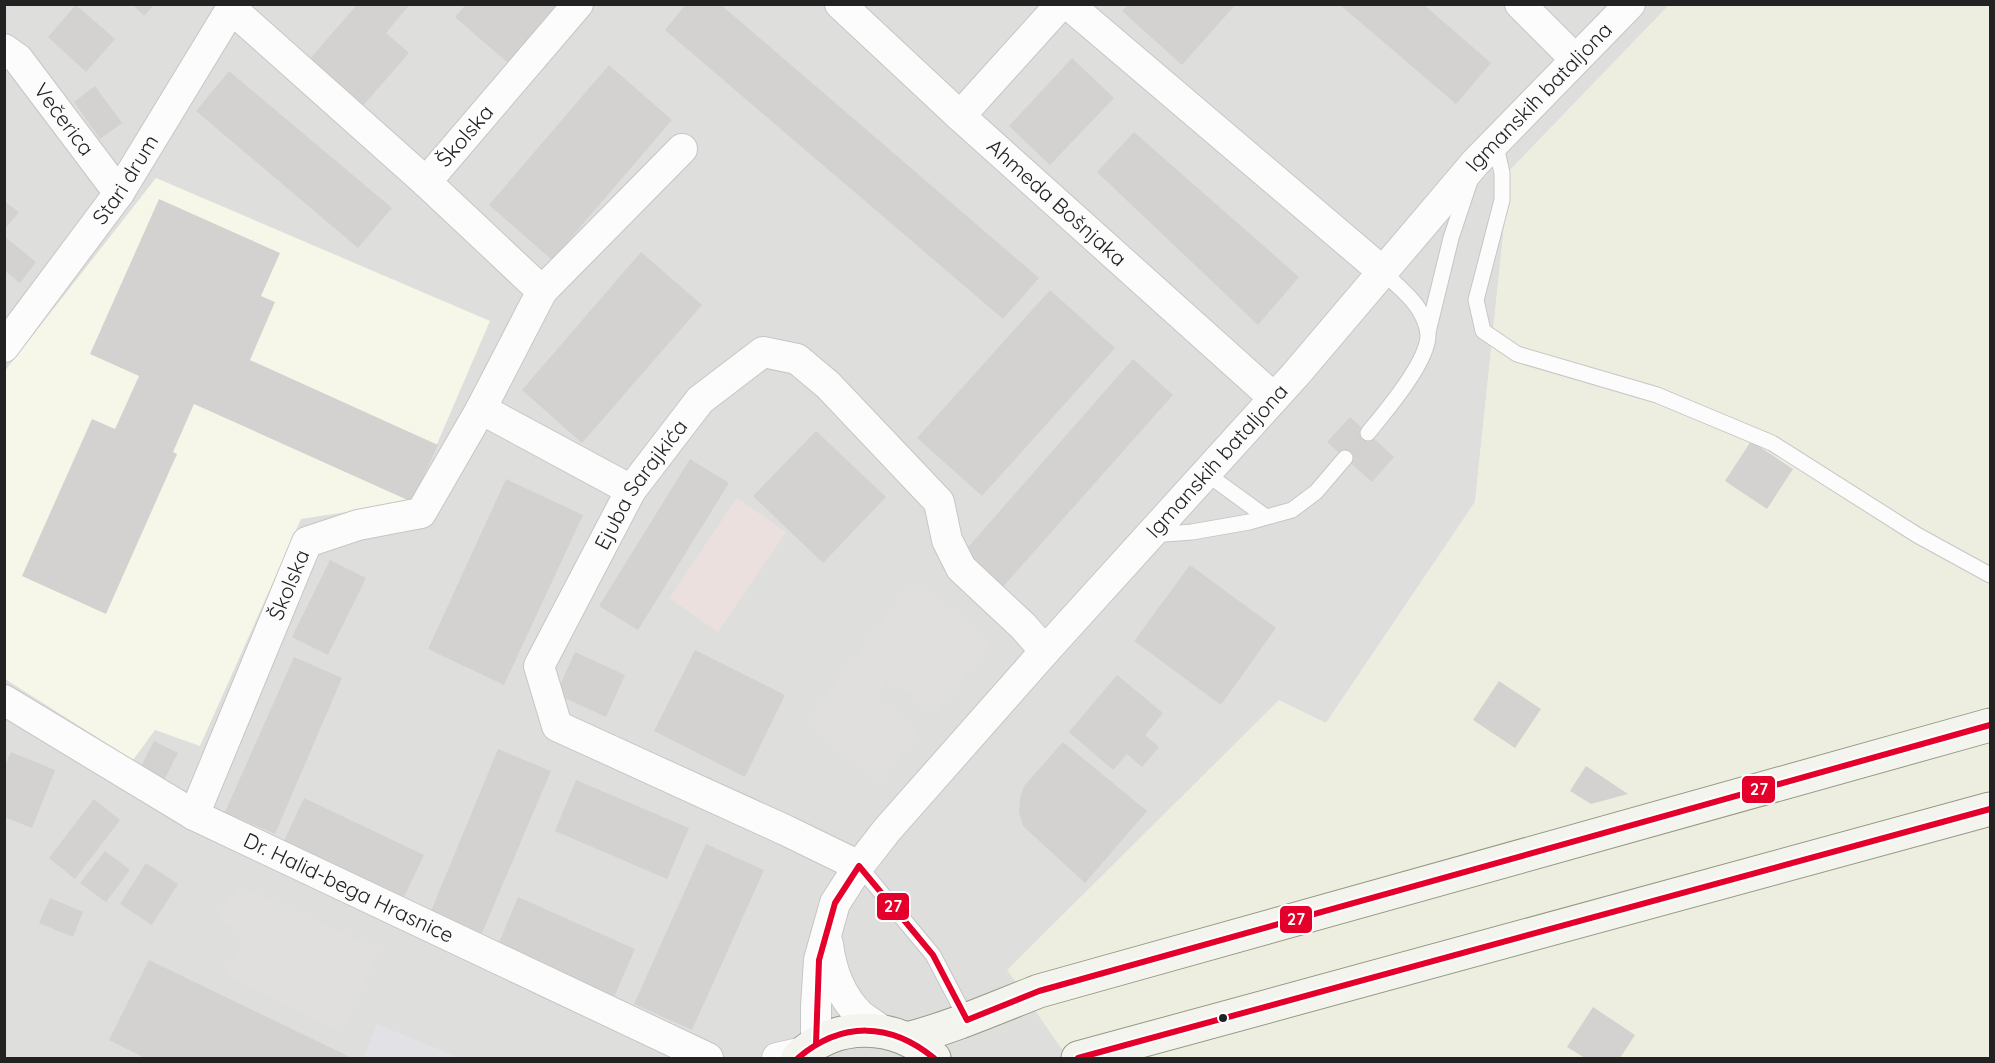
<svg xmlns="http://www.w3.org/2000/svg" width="1995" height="1063" font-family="Quicksand,sans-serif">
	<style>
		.residential { fill: #dededc }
		.commercial { fill: #ece0de }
		.education { fill: #f6f7e8 }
		.farmland { fill: #edeedf }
		.parking { fill: #e0dfde }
		.plaza { fill: #e2e1e5 }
		.building { fill: #d4d2d0 }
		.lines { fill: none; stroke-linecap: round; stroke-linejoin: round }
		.service-casing { stroke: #c7c6c5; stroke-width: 17 }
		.minor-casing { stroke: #c7c6c5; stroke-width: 32 }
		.secondary-casing { stroke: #969983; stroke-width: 35 }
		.service { stroke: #fdfcfc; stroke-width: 15 }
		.minor { stroke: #fdfcfc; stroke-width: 30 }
		.secondary { stroke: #f3f4ed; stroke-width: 33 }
		.bus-1-casing { stroke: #fff; stroke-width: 10 }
		.bus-1 { stroke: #e4002b; stroke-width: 6 }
		.bus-dot { fill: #222; stroke: #fff; stroke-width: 2 }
		.labels { text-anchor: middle; stroke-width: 6; stroke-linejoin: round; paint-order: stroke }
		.street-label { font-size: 21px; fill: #222; stroke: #fff }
		.line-badge { stroke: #fff; stroke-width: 2 }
		.badge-label { font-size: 16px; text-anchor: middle; font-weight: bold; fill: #fff }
	</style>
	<rect width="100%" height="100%" fill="#efeeeb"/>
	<polygon class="residential" points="5,5 1669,5 1510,170 1475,502 1326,723 1278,701 1068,1058 5,1058"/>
	<polygon class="commercial" points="737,498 786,532 718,632 669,598"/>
	<polygon class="education" points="156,178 490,321 412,502 301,519 200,746 155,730 133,760 5,679 4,372"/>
	<polygon class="farmland" points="1669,5 1990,5 1990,1058 1068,1058 1007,970 1279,700 1326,723 1475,502 1510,170"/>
	<g class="parking">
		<polygon points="913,582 991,643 936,714 889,679 875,697 919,732 881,781 805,722"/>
		<polygon points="239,886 379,949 342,1032 226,974 248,937 217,918"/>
	</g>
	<polygon class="plaza" points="377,1024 460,1058 363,1058"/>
	<g class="building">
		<polygon points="132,4 155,4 144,16"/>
		<polygon points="353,4 410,4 386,33 409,53 361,108 308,61 355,7"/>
		<polygon points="466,4 573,4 516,70 455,17"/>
		<polygon points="686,4 720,4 1039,278 1003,319 665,30"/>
		<polygon points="1129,4 1236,4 1182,65 1122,11"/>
		<polygon points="1339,4 1423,4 1491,63 1456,104"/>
		<polygon points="76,5 115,39 86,72 48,37"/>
		<polygon points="1072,58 1114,98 1050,165 1009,126"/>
		<polygon points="609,65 672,120 552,260 489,205"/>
		<polygon points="229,71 392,208 358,248 196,111"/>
		<polygon points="95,86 122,123 100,139 74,102"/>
		<polygon points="1134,132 1299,277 1258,325 1097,172"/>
		<polygon points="159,199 280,253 261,296 275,302 250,360 438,445 412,502 194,404 173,452 177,454 106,614 22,576 92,419 115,429 139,376 90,354"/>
		<polygon points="4,201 19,212 4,230"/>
		<polygon points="4,236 36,262 20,283 4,270"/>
		<polygon points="641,252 702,305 582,443 522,390"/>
		<polygon points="1050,290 1115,348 982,496 917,438"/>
		<polygon points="1133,359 1173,395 1001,589 962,554"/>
		<polygon points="1350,417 1394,457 1372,482 1327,442"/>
		<polygon points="816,431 886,497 823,563 753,496"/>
		<polygon points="1751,441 1793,469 1767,509 1725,481"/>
		<polygon points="690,459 729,483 638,630 599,606"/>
		<polygon points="506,479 583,515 504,685 428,649"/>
		<polygon points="330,560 366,578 328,655 292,637"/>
		<polygon points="1190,565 1276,628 1221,705 1134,641"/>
		<polygon points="695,650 785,695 745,777 654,731"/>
		<polygon points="575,652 625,675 606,717 556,694"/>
		<polygon points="294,657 342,678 275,834 225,812"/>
		<polygon points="1117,675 1163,713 1145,735 1159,747 1142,767 1127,754 1113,770 1069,732"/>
		<polygon points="1499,681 1541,709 1515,748 1473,720"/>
		<polygon points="154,741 178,753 162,784 138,772"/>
		<polygon points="1063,742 1147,811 1085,883 1023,826 1019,812 1020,798 1024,786"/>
		<polygon points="498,749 551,771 482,933 431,911"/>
		<polygon points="11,752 55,770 32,828 4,817 4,768"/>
		<polygon points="1586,766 1628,794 1591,804 1570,791"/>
		<polygon points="576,780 689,828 667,879 555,831"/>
		<polygon points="304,798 424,855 404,897 284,841"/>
		<polygon points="94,799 120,820 75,879 49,858"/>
		<polygon points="706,844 764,870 692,1030 634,1004"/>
		<polygon points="105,851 130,870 106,902 80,883"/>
		<polygon points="146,863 178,884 152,925 120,904"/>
		<polygon points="518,897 635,949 614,997 498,945"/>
		<polygon points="50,898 83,912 73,937 39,923"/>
		<polygon points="149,960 352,1058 145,1058 109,1040"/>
		<polygon points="1593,1007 1635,1035 1620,1058 1585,1058 1567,1047"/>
	</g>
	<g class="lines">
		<g class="service-casing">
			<g id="service">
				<polyline points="1495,142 1502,173 1502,200 1476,300 1483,331 1517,354 1657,395 1772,443 1917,535 1990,575"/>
				<polyline points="1428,332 1451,238 1470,181"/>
				<path d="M 1368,433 C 1385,412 1429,361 1428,334 C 1427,325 1423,316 1418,308 C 1409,294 1394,283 1382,271"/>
				<polyline points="1207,474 1266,517"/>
				<polyline points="1151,535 1192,532 1249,522 1292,510 1316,492 1345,458"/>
				<polyline points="859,866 933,955 967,1020"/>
			</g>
		</g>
		<g class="minor-casing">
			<g id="minor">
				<polyline points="578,4 426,182 542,291 481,409 631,490"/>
				<path id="s1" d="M 840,4 L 960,116 L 1274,398"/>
				<polyline points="1068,4 1382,271"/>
				<polyline points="1520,4 1575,59"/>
				<polyline points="232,9 426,182"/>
				<path id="s2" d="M 4,49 L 18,59 L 119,193"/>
				<polyline points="960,116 1061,4"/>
				<polyline points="542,291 682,149"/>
				<path id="s3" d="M 4,347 L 119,193 L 234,4"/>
				<path id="s4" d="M 4,700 L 194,815 L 708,1058"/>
				<path id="s5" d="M 194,815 L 307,542 L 358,525 L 421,513 L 481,409"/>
				<path id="s6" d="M 859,866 L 785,830 L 557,726 L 539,666 L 631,490 L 700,400 L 763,352 L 797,359 L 828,385 L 939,502 L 947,540 L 961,568 L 1023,626 L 1045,651"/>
				<path d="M 828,944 C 831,970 841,997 860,1015 C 867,1021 876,1026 883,1031"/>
				<path id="s7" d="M 816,1044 L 816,1006 L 819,960 L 835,903 L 859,866 L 887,830 L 1045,651 L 1296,374 L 1475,163 L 1630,4"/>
				<polyline points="777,1058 804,1052"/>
			</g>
		</g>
		<g class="secondary-casing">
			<g id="secondary">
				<path d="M 907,1039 C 953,1027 995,1008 1039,991 L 1990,725"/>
				<path d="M 798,1058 C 834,1020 898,1022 934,1058"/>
				<polyline points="1078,1058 1990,809"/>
			</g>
		</g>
		<use href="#service" class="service"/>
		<use href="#minor" class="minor"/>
		<use href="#secondary" class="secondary"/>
		<g class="bus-1-casing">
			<g id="bus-1">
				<polyline points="816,1044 819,960 835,903 859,866 933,955 967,1020 1039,991 1990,725"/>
				<path d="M 798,1058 C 842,1021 890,1022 934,1058"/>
				<polyline points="1078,1058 1990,809"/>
			</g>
		</g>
		<use href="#bus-1" class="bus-1"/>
	</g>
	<circle class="bus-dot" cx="1223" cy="1018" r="5"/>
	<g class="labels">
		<g class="street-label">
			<text dy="7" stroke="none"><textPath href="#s7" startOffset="1214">Igmanskih bataljona</textPath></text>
			<text dy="7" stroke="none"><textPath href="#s2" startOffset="93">Večerica</textPath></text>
			<text transform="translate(465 136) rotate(-49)" y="7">Školska</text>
			<text dy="7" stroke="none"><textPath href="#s3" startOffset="207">Stari drum</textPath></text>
			<text dy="7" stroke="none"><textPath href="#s1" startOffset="294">Ahmeda Bošnjaka</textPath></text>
			<text dy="7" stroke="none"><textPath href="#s7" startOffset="728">Igmanskih bataljona</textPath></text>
			<text dy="7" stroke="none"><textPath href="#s6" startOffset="604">Ejuba Sarajkića</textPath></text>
			<text dy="7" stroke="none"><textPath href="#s5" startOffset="249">Školska</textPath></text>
			<text dy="7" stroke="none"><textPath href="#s4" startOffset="393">Dr. Halid-bega Hrasnice</textPath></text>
		</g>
	</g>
	<g class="line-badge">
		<rect x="1741" y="775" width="35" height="29" rx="6" fill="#e4002b"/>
		<rect x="876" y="892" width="34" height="29" rx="6" fill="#e4002b"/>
		<rect x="1279" y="905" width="34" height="29" rx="6" fill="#e4002b"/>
	</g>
	<g class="badge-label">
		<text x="1759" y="795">27</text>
		<text x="893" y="912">27</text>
		<text x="1296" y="925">27</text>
	</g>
	<rect width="1995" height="1063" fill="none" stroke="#222222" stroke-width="12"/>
</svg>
